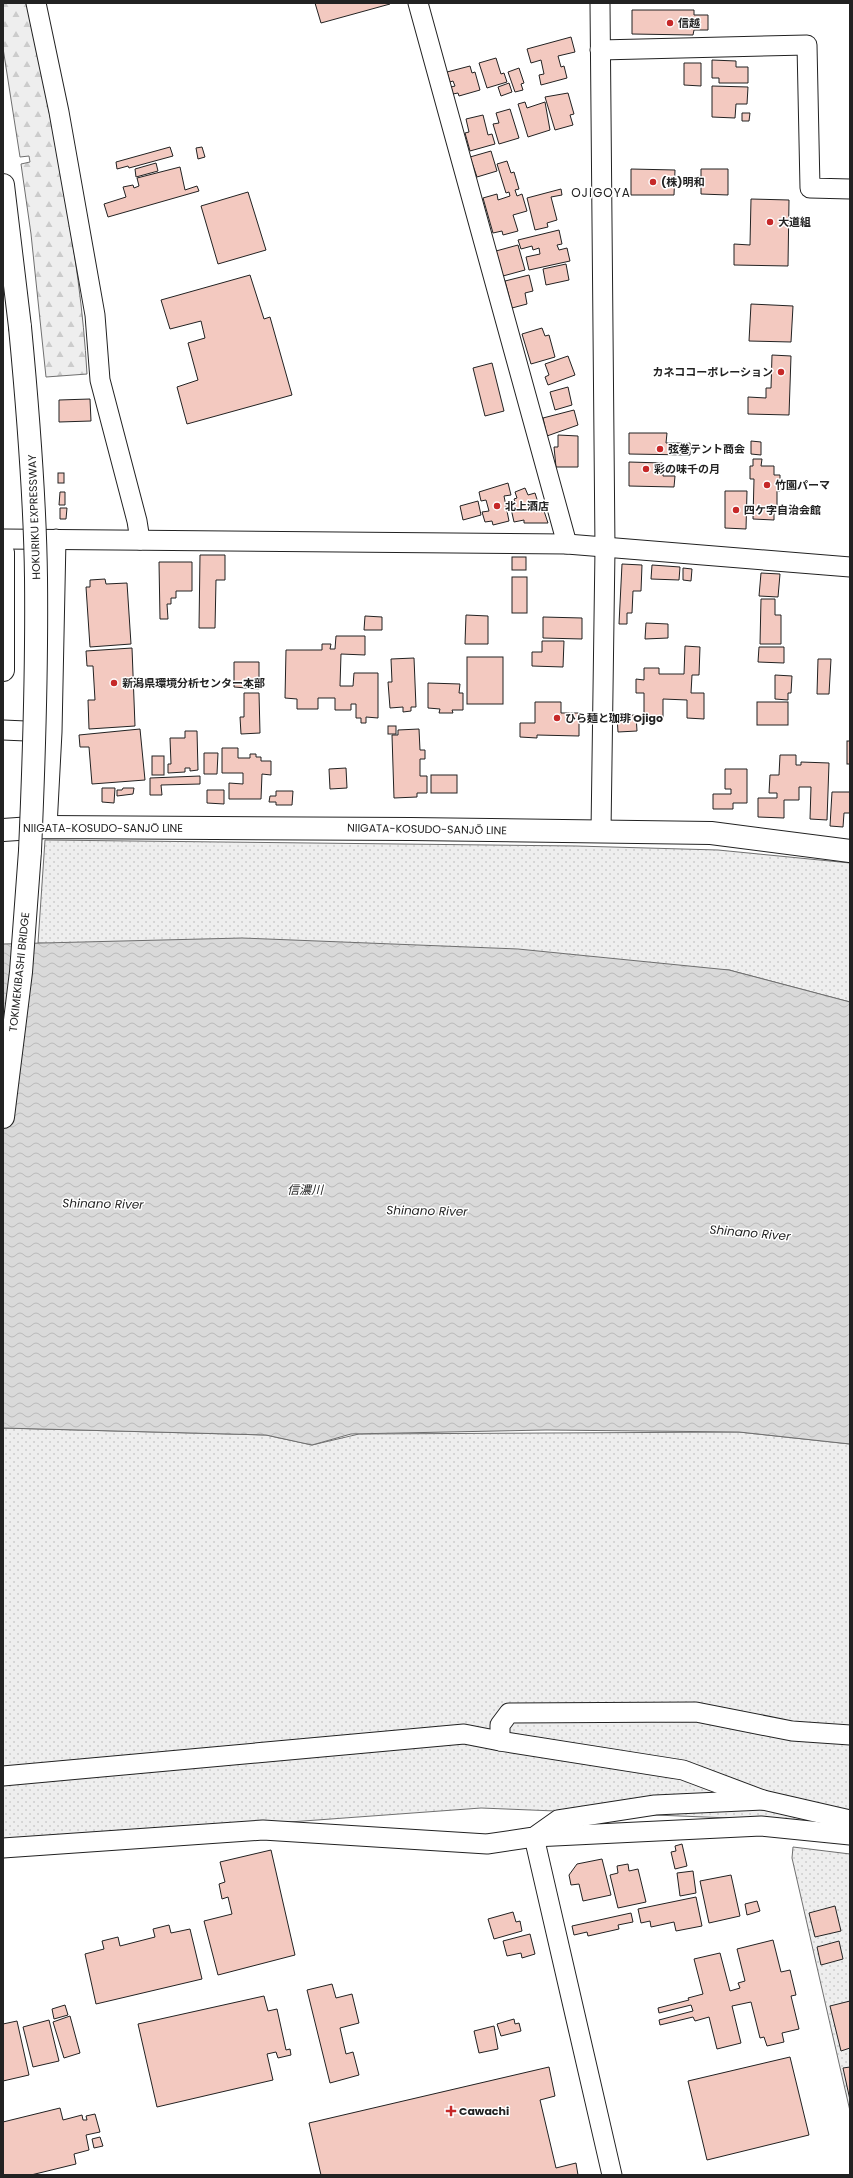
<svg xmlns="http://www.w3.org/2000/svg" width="853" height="2178" font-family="Poppins,'Noto Sans JP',sans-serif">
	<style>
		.green { fill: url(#green-dots); stroke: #6f6f6f }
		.forest { fill: url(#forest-firs); stroke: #6f6f6f }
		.water { fill: url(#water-waves); stroke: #6f6f6f }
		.building { fill: #f3c9c0; stroke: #222 }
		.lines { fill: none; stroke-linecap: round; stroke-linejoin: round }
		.minor-casing { stroke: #222; stroke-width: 21 }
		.major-casing { stroke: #222; stroke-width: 24 }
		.highway-casing { stroke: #222; stroke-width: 24 }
		.minor { stroke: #fff; stroke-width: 19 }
		.major { stroke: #fff; stroke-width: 22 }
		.highway { stroke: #fff; stroke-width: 22 }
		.highway-bridge-casing { stroke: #222; stroke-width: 24; stroke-linecap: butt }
		.highway-bridge { stroke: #fff; stroke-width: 22 }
		.poi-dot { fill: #c62828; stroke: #fff; stroke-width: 1.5 }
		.labels { text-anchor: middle; stroke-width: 3; stroke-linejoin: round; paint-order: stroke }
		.poi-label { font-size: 11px; font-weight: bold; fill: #222; stroke: #fff; text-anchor: start }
		.street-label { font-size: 11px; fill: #222; stroke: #fff }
		.neighbourhood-label { font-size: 12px; letter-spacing: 1px; fill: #222; stroke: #fff }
		.water-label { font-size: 12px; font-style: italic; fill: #222; stroke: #fff }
	</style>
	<defs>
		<pattern id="green-dots" width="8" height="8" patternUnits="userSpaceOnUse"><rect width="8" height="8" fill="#eee"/><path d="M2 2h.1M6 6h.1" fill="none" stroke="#ccc" stroke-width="1.8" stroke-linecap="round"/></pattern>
		<pattern id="forest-firs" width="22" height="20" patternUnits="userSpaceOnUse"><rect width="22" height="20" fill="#eee"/><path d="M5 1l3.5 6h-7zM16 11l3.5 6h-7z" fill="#ccc"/></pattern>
		<pattern id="water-waves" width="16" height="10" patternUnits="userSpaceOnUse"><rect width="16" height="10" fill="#d9d9d9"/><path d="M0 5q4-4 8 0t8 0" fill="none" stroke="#bababa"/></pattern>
	</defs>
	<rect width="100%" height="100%" fill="#fff"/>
	<g class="green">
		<polygon points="45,840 576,846 718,850 850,863 850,1002 729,970 38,943"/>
		<polygon points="3,1428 266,1435 312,1445 359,1434 739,1432 850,1444 850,1826 779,1820 481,1808 3,1843"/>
		<polygon points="793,1847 850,1854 850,2111 792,1858"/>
	</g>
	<path class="forest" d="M 3,3 L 28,3 C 51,126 80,249 87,374 L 46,377 L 31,234 L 21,164 L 30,162 L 29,156 L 20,157 L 3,48 Z"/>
	<polygon class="water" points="242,938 518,949 729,970 850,1002 850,1444 739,1432 546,1430 351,1434 312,1445 266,1435 3,1428 3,944"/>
	<g class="building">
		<polygon points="315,3 389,3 390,4 321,23"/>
		<polygon points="632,10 694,10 694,15 708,15 708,30 694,30 693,35 632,34"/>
		<polygon points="571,37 575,52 558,56 561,67 564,66 567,78 541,85 539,75 544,74 541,60 531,63 527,49"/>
		<polygon points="496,58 501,74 504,73 507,82 487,88 479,63"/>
		<polygon points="712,60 736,61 736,67 748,67 748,83 719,83 719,78 712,78"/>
		<polygon points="684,63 701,63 701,86 684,85"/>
		<polygon points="470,66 472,73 475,72 480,90 459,96 458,93 453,94 451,87 455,86 453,81 450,82 447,72"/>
		<polygon points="519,68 524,83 521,84 523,90 515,92 508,72"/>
		<polygon points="509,83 512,92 501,96 498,87"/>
		<polygon points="712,86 748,87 747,104 736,104 735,118 712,117"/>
		<polygon points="568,93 574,114 570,115 573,125 555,130 545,97"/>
		<polygon points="525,102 527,108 545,102 550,130 528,137 518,104"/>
		<polygon points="510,109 519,138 499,144 493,124 499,123 496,113"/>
		<polygon points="742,113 750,113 749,121 742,121"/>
		<polygon points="483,115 488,135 492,134 495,144 470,151 465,133 469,132 466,119"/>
		<polygon points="170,147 173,156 129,168 128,166 117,169 116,162"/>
		<polygon points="202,147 205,157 198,159 196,148"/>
		<polygon points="491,151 497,171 477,177 470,157"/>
		<polygon points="507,161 511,173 514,172 519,189 515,190 517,196 522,194 527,211 513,215 518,231 503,235 502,231 493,233 483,198 497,194 498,200 510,196 509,192 506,193 497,164"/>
		<polygon points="156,163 158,171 136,177 135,169"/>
		<polygon points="180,167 185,190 197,186 199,191 108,217 104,204 126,197 123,187 133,185 134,188 139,186 137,178"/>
		<polygon points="631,169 675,170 674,195 631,195"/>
		<polygon points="701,169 728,169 728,195 701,194"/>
		<polygon points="561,189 562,195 551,197 557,220 547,223 548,227 535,230 527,198"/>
		<polygon points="248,192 266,250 218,264 201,206"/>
		<polygon points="751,199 789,200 788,266 734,265 734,244 750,245"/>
		<polygon points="559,230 562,244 557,245 559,250 567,248 570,261 529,270 526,257 540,254 539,248 533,250 532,246 521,249 518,240"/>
		<polygon points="518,245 525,270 503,276 496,251"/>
		<polygon points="566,264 569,280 546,285 543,269"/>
		<polygon points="250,275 264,319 270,317 292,395 187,424 177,387 198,380 188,343 205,338 201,321 170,329 161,300"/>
		<polygon points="529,275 533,291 525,293 527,304 512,308 505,281"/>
		<polygon points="751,304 793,306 791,342 749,341"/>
		<polygon points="542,328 545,336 549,335 555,357 531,364 522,334"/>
		<polygon points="772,355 791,356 789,415 748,414 748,397 766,398 766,388 771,388"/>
		<polygon points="568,356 575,375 548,385 545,377 549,375 545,364"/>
		<polygon points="492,363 504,411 485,416 473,368"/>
		<polygon points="568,387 572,405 555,410 550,392"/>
		<polygon points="90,399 91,421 59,422 59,400"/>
		<polygon points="574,410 578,425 547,436 543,418"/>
		<polygon points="629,433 667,433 666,443 690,443 690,455 629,454"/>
		<polygon points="558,435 578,436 578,467 556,467 554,447 558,447"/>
		<polygon points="751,441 761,442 761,455 751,454"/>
		<polygon points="753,459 762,459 761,466 774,466 774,475 780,475 780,491 777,491 777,511 774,511 774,520 753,519 754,479 750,479 750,466 753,466"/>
		<polygon points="629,462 663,463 663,476 675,476 674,487 629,486"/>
		<rect x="58" y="473" width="6" height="10"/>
		<polygon points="508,483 511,495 504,496 509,521 493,525 492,521 485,522 482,512 489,511 486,500 481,501 479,492"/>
		<polygon points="525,488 528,495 535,493 541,512 544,511 548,523 524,523 524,520 514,522 510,504 515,502 514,499 517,498 515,492"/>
		<polygon points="725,491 747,491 746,529 725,528"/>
		<polygon points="60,492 65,492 65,505 59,505"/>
		<polygon points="478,501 481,515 463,520 460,506"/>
		<polygon points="60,508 67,508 66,519 60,519"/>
		<polygon points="200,555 225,555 225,580 216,580 215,628 199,628"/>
		<rect x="512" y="557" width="14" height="13"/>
		<polygon points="159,562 192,562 192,591 176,591 176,598 171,598 171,604 167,604 168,619 160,619"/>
		<polygon points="622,564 642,565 641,591 633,591 632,613 627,613 627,624 619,624"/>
		<polygon points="652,565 680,567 679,580 651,579"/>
		<polygon points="683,568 692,569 691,581 683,580"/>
		<polygon points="761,573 780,574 778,597 759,596"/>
		<rect x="512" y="577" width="15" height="36"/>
		<polygon points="105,579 106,584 127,583 131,644 90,647 86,587 90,587 90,580"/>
		<polygon points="761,599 775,599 775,615 781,615 781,644 760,644"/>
		<polygon points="466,615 488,616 488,644 465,644"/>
		<polygon points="365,616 382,617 382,630 364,630"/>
		<polygon points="543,617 582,618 582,639 543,638"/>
		<polygon points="646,623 668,624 668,638 645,639"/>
		<polygon points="336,636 365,636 365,655 341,654 340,686 353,686 354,673 378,673 378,718 366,717 366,723 361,723 361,718 356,718 356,704 351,704 351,710 335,710 335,698 318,698 318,709 297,709 297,699 285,698 286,650 322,650 322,644 331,644 330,649 335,649"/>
		<polygon points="542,641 564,641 563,667 532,666 532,652 542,652"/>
		<polygon points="685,646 700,647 699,675 692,675 691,693 704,693 704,719 687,718 687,700 663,699 663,718 644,718 644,693 636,693 636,679 644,680 644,668 659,668 659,674 684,674"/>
		<polygon points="759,647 784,647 784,663 758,662"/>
		<polygon points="132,648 135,726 89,729 88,700 95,700 93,666 87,666 86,651"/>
		<rect x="467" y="657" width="36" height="47"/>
		<polygon points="414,658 416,707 411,707 411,711 403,712 403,707 390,708 388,682 392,682 391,659"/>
		<polygon points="818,659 831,659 829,694 817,694"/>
		<polygon points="234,662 259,662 259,689 234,687"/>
		<polygon points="775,675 792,676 791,693 788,693 788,700 775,699"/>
		<polygon points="428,683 460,684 459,693 463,693 463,710 452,710 453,713 439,713 440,709 428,708"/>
		<polygon points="244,693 259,693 260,733 241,734 240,717 244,717"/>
		<polygon points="535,702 561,702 561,713 579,713 579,736 537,735 537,738 520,737 520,723 535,723"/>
		<rect x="757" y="702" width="31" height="23"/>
		<polygon points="636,715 637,731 618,732 617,716"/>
		<rect x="388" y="726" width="8" height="8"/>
		<polygon points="140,729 145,780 92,784 89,747 80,747 79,735"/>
		<polygon points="419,729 420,750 425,750 425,759 420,759 420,776 427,776 427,793 417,793 417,797 394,798 392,735 398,735 398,730"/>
		<polygon points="185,731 197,731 198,770 190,771 190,768 185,768 185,772 168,773 168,764 171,764 170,738 185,738"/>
		<rect x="847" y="741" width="3" height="23"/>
		<polygon points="222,748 238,748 238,758 250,758 250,754 256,754 256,757 261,757 261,761 271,761 271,775 262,774 261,799 229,799 229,783 243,784 243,773 222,773"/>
		<polygon points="204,753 218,753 217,774 204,774"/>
		<polygon points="780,755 796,755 796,765 801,765 801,762 829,763 827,820 810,819 811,787 799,787 799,800 784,800 784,818 758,817 758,798 777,798 777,793 769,793 770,775 779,775"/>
		<rect x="152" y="756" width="12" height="19"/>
		<polygon points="346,768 347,788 330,789 329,769"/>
		<polygon points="725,769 747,769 747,803 733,803 733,809 713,809 713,794 731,794 731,789 725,789"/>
		<rect x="431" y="775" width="26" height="18"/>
		<polygon points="200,776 200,784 161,785 162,795 150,795 150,778"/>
		<polygon points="102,788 115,788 114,803 102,802"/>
		<polygon points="123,788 134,788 133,794 117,796 117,790 122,790"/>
		<polygon points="207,790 224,790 224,804 207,803"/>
		<polygon points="276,791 293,791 292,805 276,805 276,802 269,802 270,796 276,796"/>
		<polygon points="832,792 850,792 850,813 844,813 843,827 830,826"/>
		<polygon points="682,1844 687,1866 675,1869 671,1852 676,1851 675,1846"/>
		<polygon points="271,1850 295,1955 218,1975 204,1921 232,1914 228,1897 222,1899 219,1884 225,1882 220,1862"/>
		<polygon points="602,1859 611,1895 583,1901 579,1884 571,1885 569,1875 577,1864"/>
		<polygon points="628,1864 629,1871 638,1869 646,1902 618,1908 610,1875 618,1873 617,1866"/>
		<polygon points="693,1871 696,1893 680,1896 677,1873"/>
		<polygon points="731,1875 740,1916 709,1923 700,1881"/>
		<polygon points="696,1897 702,1926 676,1931 674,1922 651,1927 650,1921 641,1923 638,1909"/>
		<polygon points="757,1901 760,1911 747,1915 745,1904"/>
		<polygon points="835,1906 841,1931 815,1937 809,1913"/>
		<polygon points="513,1912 516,1922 520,1921 522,1931 494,1939 488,1919"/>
		<polygon points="631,1913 633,1922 618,1925 619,1929 588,1936 587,1932 574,1935 572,1926"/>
		<polygon points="169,1925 171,1933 190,1929 202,1979 96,2004 85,1954 104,1949 102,1941 118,1937 120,1946 155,1937 153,1929"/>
		<polygon points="530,1934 535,1954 522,1958 521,1953 507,1956 503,1941"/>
		<polygon points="773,1940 781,1972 790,1970 796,1995 791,1996 799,2029 782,2033 784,2042 767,2046 764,2037 760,2038 751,2002 732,2006 741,2043 717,2049 709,2017 695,2021 693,2017 660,2025 659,2020 693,2011 691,2005 659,2013 658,2008 689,2000 688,1998 703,1994 694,1959 720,1953 730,1991 740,1988 738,1983 745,1981 737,1949"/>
		<polygon points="839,1941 843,1959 821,1965 817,1947"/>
		<polygon points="332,1984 336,1998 352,1994 359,2023 340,2028 346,2054 353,2052 359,2075 330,2083 307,1990"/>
		<polygon points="264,1996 268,2011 277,2009 286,2050 290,2049 291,2055 278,2058 276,2052 267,2054 273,2080 157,2107 138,2024"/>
		<polygon points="850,2001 850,2048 841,2051 830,2006"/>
		<polygon points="65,2005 68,2015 54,2019 52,2009"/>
		<polygon points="70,2016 80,2053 64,2058 53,2022"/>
		<polygon points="514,2019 515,2024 519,2023 521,2031 501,2036 497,2024"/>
		<polygon points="49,2020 59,2061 33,2067 23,2027"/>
		<polygon points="17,2021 29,2075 3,2081 3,2024"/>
		<polygon points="494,2026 498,2049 479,2053 474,2031"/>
		<polygon points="790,2057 809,2135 707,2160 688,2081"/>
		<polygon points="549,2067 555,2096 540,2100 556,2168 576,2163 578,2175 321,2175 309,2123"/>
		<polygon points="850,2067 850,2100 843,2068"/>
		<polygon points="60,2108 63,2120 82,2115 83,2120 87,2120 86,2116 95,2114 100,2132 86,2135 89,2150 74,2154 76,2164 31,2175 3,2175 3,2122"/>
		<polygon points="100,2137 103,2146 94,2148 92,2139"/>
	</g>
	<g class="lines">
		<g class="minor-casing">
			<g id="minor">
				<polyline points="36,3 59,112 95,315 100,380 137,521 140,540"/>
				<polyline points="418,3 567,544"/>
				<polyline points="600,3 605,549 601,832"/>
				<polyline points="600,50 807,45 810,188 850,189"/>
				<polyline points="3,539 567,544 850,567"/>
				<polyline points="3,730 49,732"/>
				<polyline points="47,827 52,732 56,539"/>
				<polyline points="850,1735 792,1731 696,1712 509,1713 500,1725 500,1741 683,1770 763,1800 850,1820"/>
				<polyline points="3,1776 464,1734 500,1741"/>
				<polyline points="3,1848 263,1830 487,1844 534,1837 558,1820 655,1805 763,1800"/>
				<polyline points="612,2175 534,1837 761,1826 850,1835"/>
			</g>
		</g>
		<g class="major-casing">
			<polyline id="major" points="3,830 47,827 411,829 711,833 850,851"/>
		</g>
		<g class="highway-casing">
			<g id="highway">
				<polyline points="3,185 20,327"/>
				<polyline points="3,553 3,670"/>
				<polyline points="3,1117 21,972 30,851"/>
			</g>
		</g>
		<use href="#minor" class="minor"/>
		<use href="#major" class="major"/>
		<use href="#highway" class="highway"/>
		<g class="highway-bridge-casing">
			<path id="highway-bridge" d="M 20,327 C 28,411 35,494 36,578 C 37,669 34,760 30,851"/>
		</g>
		<use href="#highway-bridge" class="highway-bridge"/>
	</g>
	<g class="poi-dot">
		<circle cx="670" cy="23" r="4"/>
		<circle cx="653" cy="182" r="4"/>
		<circle cx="770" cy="222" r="4"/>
		<circle cx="781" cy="372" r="4"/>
		<circle cx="660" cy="449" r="4"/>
		<circle cx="646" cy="469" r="4"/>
		<circle cx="767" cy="485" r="4"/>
		<circle cx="497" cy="506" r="4"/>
		<circle cx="736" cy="510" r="4"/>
		<circle cx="114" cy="683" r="4"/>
		<circle cx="557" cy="718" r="4"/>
		<path d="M449 2105h4v4h4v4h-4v4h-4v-4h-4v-4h4z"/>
	</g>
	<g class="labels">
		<g class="poi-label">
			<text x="678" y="27">信越</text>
			<text x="661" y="186">(株)明和</text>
			<text x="778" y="226">大道組</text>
			<text x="773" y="376" text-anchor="end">カネココーポレーション</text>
			<text x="668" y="453">弦巻テント商会</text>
			<text x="654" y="473">彩の味千の月</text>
			<text x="775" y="489">竹園パーマ</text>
			<text x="505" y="510">北上酒店</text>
			<text x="744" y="514">四ケ字自治会館</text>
			<text x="122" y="687">新潟県環境分析センター本部</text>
			<text x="565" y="722">ひら麺と珈琲 Ojigo</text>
			<text x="459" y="2115">Cawachi</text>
		</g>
		<g class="street-label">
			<text transform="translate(34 517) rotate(-92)" y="4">HOKURIKU EXPRESSWAY</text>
			<text x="103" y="832">NIIGATA-KOSUDO-SANJŌ LINE</text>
			<text transform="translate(427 829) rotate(1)" y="4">NIIGATA-KOSUDO-SANJŌ LINE</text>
			<text transform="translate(19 972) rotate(-84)" y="4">TOKIMEKIBASHI BRIDGE</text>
		</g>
		<g class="neighbourhood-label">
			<text x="601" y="197">OJIGOYA</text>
		</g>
		<g class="water-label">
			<text x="305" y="1194">信濃川</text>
			<text transform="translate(103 1204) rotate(1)" y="4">Shinano River</text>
			<text transform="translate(427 1211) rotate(1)" y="4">Shinano River</text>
			<text transform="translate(750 1233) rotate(5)" y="4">Shinano River</text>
		</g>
	</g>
	<rect width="853" height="2178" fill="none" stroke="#222222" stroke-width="8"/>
</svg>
